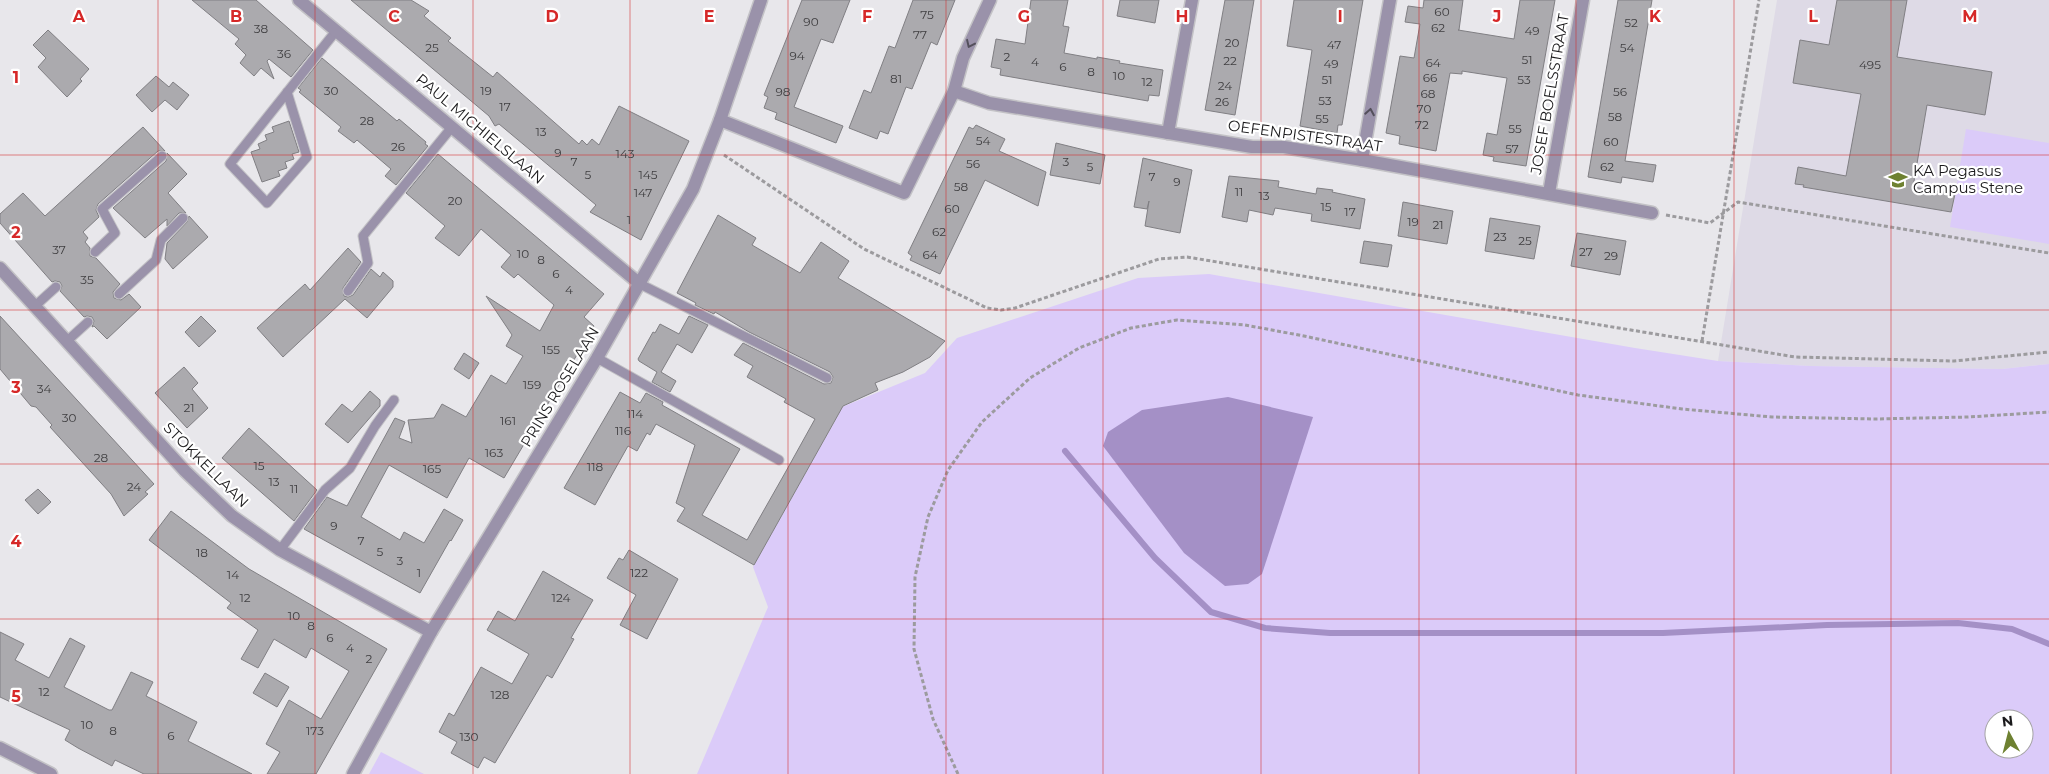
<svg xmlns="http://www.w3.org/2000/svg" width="2049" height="774" font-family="Montserrat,sans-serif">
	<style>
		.built { fill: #dedae6 }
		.green { fill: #dbcbf9; fill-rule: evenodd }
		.water { fill: #a490c6 }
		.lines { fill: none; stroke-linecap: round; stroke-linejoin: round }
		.stream { stroke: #a490c6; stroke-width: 6 }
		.building { fill: #abaaae; stroke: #807f83 }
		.service-casing { stroke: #c3c2c6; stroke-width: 11 }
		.minor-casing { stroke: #c3c2c6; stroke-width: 15 }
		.path { stroke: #9c9b9e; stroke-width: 3; stroke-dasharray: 4 2.5; stroke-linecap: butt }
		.service { stroke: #9a92aa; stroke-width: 9 }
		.minor { stroke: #9a92aa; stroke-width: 12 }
		.oneway { stroke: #54505c }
		.grid { fill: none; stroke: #d62828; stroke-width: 1; stroke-opacity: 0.55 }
		.labels { text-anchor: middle; stroke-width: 4.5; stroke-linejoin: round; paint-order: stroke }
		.number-label { font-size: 12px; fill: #3f3e40 }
		.street-label { font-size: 15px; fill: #1b1a1c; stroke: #fff }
		.poi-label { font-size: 15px; fill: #1b1a1c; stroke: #fff; text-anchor: start }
		.grid-label { font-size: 16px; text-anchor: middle; font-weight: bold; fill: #d62828; stroke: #fff; stroke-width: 4.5; stroke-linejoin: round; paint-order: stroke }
	</style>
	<rect width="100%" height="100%" fill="#e8e7eb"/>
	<polygon class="built" points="1777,0 2049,0 2049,364 2002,369 1811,366 1718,361"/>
	<g class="green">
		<polygon points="1966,129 2049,143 2049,244 1950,227"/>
		<path d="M 1209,274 L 1635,348 L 1718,361 L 1811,366 L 2002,369 L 2049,364 L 2049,774 L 697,774 L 768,607 L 753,567 L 839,414 L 837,409 L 925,373 L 957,338 L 1138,278 ZM 1994,719 L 2024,719 L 2024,749 L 1994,749 Z"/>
		<polygon points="381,752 424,774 369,774"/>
	</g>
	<polygon class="water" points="1228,397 1313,417 1262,574 1248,584 1225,586 1184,553 1103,446 1108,432 1142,410"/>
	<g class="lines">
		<polyline class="stream" points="1065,451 1155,558 1211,612 1265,628 1330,633 1663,633 1827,625 1958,623 2012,629 2049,644"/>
	</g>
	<g class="building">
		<polygon points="192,0 256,0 313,50 291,77 269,59 267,61 274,79 261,68 254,76 240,63 246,55 235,44 239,39"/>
		<polygon points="351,0 411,0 429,11 424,16 451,38 448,41 493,77 497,72 579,144 582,140 587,145 592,139 599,145 619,106 689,141 641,240 590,212 596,205 499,124 495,126 489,116"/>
		<polygon points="802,0 850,0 833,43 821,39 794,107 843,126 836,143 775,119 777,113 764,108 768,97 764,95"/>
		<polygon points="913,0 955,0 937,45 931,42 912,89 906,87 888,134 880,131 877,139 849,128 864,90 871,93 889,46 895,48"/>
		<polygon points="1031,0 1068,0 1063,26 1069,27 1064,53 1097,59 1097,57 1120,61 1119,63 1163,70 1159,96 1149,95 1148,101 1000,75 1001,69 991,67 996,39 1025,44"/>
		<polygon points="1120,0 1159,0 1155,23 1117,16"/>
		<polygon points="1225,0 1254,0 1235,115 1205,110"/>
		<polygon points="1294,0 1363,0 1342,125 1338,125 1337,133 1300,126 1312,50 1287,46"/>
		<polygon points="1424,0 1463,0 1459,30 1458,30 1514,39 1520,0 1555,0 1526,166 1493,161 1494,157 1483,155 1487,133 1497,135 1507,78 1462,71 1462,74 1450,73 1436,151 1399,144 1400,136 1386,133 1400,56 1414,58 1420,24 1405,22 1408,6 1423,8"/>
		<polygon points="1618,0 1652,0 1625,161 1656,165 1653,182 1622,177 1621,183 1588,177"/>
		<polygon points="1837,0 1907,0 1897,57 1992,72 1985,115 1927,105 1913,187 1955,194 1951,212 1803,187 1804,185 1795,184 1798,167 1846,176 1861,94 1793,83 1800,40 1829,45"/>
		<polygon points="48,30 89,69 80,79 82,81 67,97 38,67 46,58 33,45"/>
		<polygon points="322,58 397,121 399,119 426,142 425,144 428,146 396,185 385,176 391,169 357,140 354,143 338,131 341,127 299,92 301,90 298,88"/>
		<polygon points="156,76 169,87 173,82 189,95 177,110 165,100 152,112 136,95"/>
		<polygon points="289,121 299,152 292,154 294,159 285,162 287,168 278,171 280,176 262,182 251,152 260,149 258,144 267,140 265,135 274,132 272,127"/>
		<polygon points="976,125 1005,139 999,151 1046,172 1038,206 985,180 940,274 910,260 912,256 908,253 969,127 973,129"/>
		<polygon points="143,127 165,151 158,151 98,204 96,210 99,217 83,232 88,238 85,242 90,248 90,256 96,258 120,284 113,292 114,298 121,300 129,294 141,307 107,339 94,326 92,327 94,321 92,317 87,316 84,317 60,291 62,286 60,282 55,281 52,282 0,223 0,214 23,193 45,216"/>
		<polygon points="1056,143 1105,155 1100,184 1050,175"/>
		<polygon points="167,153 187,174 168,193 186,213 179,213 167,226 167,219 145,238 113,208 166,161"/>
		<polygon points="438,154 604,294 584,317 594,326 504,478 469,458 447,498 389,465 361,517 363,518 400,540 404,532 424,543 444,509 463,520 451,541 450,540 420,593 304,529 327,497 347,506 395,418 405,422 399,438 412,443 408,420 434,418 442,404 466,417 491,375 506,384 523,356 506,346 512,335 486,296 540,331 554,305 518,274 514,278 501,267 511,255 481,229 459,256 435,238 445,226 406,193"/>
		<polygon points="1143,158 1192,170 1180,233 1145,226 1149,201 1147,209 1134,207"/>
		<polygon points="1229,176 1279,181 1278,187 1316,194 1317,188 1333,190 1332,192 1365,199 1360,229 1311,221 1312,214 1275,208 1273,215 1249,210 1247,222 1222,217"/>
		<polygon points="1403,202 1453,211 1447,244 1398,236"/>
		<polygon points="718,215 756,238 752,245 800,273 821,242 849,261 838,278 945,341 930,357 903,372 875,383 878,390 843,406 754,565 677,521 685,508 676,503 695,445 656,424 650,435 647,433 637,451 628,446 595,505 564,488 620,392 640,403 646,393 663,402 662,405 740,449 702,515 747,540 785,473 815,419 784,402 786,399 747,377 753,366 734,355 743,343 824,384 831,383 833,377 830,372 749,332 715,312 714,314 695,305 696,303 677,293"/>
		<polygon points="189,216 208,237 173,269 165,259 167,243 187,222"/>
		<polygon points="1490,218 1540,226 1534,259 1485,251"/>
		<polygon points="1577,233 1626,241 1620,275 1571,266"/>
		<polygon points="1364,241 1392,245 1388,267 1360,263"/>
		<polygon points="348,248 361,262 343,288 344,296 348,297 353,295 371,269 380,277 383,272 393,281 393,287 367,318 345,299 283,357 257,328 305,284 310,290"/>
		<polygon points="0,316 154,484 145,492 148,494 124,516 111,494 50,427 52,425 36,407 31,406 0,369"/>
		<polygon points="201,316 216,331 199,347 185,332"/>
		<polygon points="689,316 708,325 692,353 677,344 661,372 676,381 670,392 652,382 657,372 639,361 638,359 653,332 655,333 660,324 679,334"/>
		<polygon points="464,353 479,363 469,379 454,369"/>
		<polygon points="184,367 198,383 192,389 208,408 187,428 155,393"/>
		<polygon points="370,391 380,400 380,406 348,443 325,424 342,404 352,412"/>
		<polygon points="249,428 317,490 294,521 222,458"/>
		<polygon points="38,489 51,502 38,514 25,500"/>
		<polygon points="171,511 249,569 387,649 316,774 267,774 280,752 266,744 289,700 321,719 349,671 311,648 306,658 274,639 258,668 241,659 258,630 227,608 231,603 149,540"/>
		<polygon points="629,550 678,579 647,639 620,625 636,595 607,578 619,558 623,560"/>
		<polygon points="543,571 593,600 571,638 574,639 552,678 547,675 495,763 484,757 478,768 451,753 457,742 439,732 449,713 454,716 481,667 512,684 529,654 487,630 498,611 515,621"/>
		<polygon points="0,632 24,644 15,660 49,678 70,638 85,646 64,687 109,710 112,710 131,672 153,682 146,696 197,722 188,741 252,774 144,774 115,760 112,766 78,748 65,740 70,730 0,697"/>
		<polygon points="265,673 289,687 277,707 253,693"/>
	</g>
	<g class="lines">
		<g class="service-casing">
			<g id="service">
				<polyline points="287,92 307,157 267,203 230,164 336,31"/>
				<polyline points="95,252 115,233 102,209 162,156"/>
				<polyline points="640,284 827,378"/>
				<polyline points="348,291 368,263 363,236 452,127"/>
				<polyline points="119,294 156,260 161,240 183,218"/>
				<polyline points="35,306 56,287"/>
				<polyline points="67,341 88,322"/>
				<polyline points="597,358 779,460"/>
				<polyline points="280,550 325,490 350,468 375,426 394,400"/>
			</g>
		</g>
		<g class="minor-casing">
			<g id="minor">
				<polyline points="299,0 640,284"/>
				<polyline points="954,91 989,103 1252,147 1284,147 1362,160 1652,213"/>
				<polyline points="720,120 904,193 954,91 963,58 990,0"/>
				<polyline points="1168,133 1192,0"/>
				<polyline points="1362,160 1390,0"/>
				<polyline points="1549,193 1583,0"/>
				<polyline points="0,268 185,471 232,516 280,550 431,632"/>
				<polyline points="0,748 51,774"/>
				<polyline points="353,774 431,632 597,358 693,189 720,120 761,0"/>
			</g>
		</g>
		<g class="path">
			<polyline points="724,155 864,249 987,308 1001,310 1015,308 1159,259 1187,257 1795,357 1954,361 2049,352"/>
			<polyline points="1666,215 1710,223 1738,202 2049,253"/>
			<polyline points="1702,341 1759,0"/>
			<polyline points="958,774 933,719 914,649 915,577 928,517 948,470 982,422 1030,378 1079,348 1131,328 1177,320 1245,325 1304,336 1578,395 1682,409 1772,417 1875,419 1968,417 2049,412"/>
		</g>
		<use href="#service" class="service"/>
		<use href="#minor" class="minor"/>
	</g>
	<defs><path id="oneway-chevron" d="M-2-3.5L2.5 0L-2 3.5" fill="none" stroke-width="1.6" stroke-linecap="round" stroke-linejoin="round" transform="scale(1.25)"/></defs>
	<g class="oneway">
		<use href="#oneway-chevron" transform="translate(970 44) rotate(115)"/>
		<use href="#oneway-chevron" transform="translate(1370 112) rotate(-80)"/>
	</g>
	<path class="grid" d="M 158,0 L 158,774M 315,0 L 315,774M 473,0 L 473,774M 630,0 L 630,774M 788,0 L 788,774M 946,0 L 946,774M 1103,0 L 1103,774M 1261,0 L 1261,774M 1419,0 L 1419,774M 1576,0 L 1576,774M 1734,0 L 1734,774M 1891,0 L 1891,774M 0,155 L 2049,155M 0,310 L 2049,310M 0,464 L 2049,464M 0,619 L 2049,619"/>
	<defs>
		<g id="school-bare" transform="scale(1.5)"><path d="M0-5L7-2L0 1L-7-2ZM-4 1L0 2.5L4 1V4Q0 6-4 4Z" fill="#6e8131" stroke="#fff" stroke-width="2.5" paint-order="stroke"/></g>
	</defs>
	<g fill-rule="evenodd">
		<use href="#school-bare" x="1898" y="180"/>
	</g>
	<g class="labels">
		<g class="number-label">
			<text x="1442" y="16">60</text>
			<text x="927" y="19">75</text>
			<text x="811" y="26">90</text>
			<text x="1631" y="27">52</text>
			<text x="1438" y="32">62</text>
			<text x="261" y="33">38</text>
			<text x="1532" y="35">49</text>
			<text x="920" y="39">77</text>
			<text x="1232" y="47">20</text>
			<text x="1334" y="49">47</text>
			<text x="432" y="52">25</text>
			<text x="1627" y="52">54</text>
			<text x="284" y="58">36</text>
			<text x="797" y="60">94</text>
			<text x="1007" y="61">2</text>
			<text x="1527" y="64">51</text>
			<text x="1230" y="65">22</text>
			<text x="1035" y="66">4</text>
			<text x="1433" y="67">64</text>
			<text x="1331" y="68">49</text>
			<text x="1870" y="69">495</text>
			<text x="1063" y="71">6</text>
			<text x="1091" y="76">8</text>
			<text x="1119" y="80">10</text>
			<text x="1430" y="82">66</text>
			<text x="896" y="83">81</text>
			<text x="1327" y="84">51</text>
			<text x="1524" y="84">53</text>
			<text x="1147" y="86">12</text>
			<text x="1225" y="90">24</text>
			<text x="331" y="95">30</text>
			<text x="486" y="95">19</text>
			<text x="783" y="96">98</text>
			<text x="1620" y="96">56</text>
			<text x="1428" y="98">68</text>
			<text x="1325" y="105">53</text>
			<text x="1222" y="106">26</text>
			<text x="505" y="111">17</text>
			<text x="1424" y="113">70</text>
			<text x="1615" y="121">58</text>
			<text x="1322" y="123">55</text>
			<text x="367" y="125">28</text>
			<text x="1422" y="129">72</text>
			<text x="1515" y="133">55</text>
			<text x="541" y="136">13</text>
			<text x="983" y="145">54</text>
			<text x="1611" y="146">60</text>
			<text x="398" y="151">26</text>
			<text x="1512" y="153">57</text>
			<text x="558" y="157">9</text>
			<text x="625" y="158">143</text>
			<text x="574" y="166">7</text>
			<text x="1066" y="166">3</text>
			<text x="973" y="168">56</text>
			<text x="1090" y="171">5</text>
			<text x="1607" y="171">62</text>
			<text x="588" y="179">5</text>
			<text x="648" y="179">145</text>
			<text x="1152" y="181">7</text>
			<text x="1177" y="186">9</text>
			<text x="961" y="191">58</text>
			<text x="1239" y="196">11</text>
			<text x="643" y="197">147</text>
			<text x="1264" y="200">13</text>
			<text x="455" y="205">20</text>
			<text x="1326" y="211">15</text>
			<text x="952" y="213">60</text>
			<text x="1350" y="216">17</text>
			<text x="629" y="224">1</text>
			<text x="1413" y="226">19</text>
			<text x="1438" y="229">21</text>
			<text x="939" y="236">62</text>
			<text x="1500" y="241">23</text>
			<text x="1525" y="245">25</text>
			<text x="59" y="254">37</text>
			<text x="1586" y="256">27</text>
			<text x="523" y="258">10</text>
			<text x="930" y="259">64</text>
			<text x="1611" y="260">29</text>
			<text x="541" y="264">8</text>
			<text x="556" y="278">6</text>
			<text x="87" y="284">35</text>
			<text x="569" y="294">4</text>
			<text x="551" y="354">155</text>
			<text x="532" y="389">159</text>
			<text x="44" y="393">34</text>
			<text x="189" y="412">21</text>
			<text x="635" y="418">114</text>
			<text x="69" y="422">30</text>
			<text x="508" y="425">161</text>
			<text x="623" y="435">116</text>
			<text x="494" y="457">163</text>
			<text x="101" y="462">28</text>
			<text x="259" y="470">15</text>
			<text x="595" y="471">118</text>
			<text x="432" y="473">165</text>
			<text x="274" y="486">13</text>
			<text x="134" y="491">24</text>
			<text x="294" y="493">11</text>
			<text x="334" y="530">9</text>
			<text x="361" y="545">7</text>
			<text x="380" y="556">5</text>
			<text x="202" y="557">18</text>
			<text x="400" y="565">3</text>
			<text x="419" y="577">1</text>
			<text x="639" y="577">122</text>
			<text x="233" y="579">14</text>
			<text x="245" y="602">12</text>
			<text x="561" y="602">124</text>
			<text x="294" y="620">10</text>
			<text x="311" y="630">8</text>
			<text x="330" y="642">6</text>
			<text x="350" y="652">4</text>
			<text x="369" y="663">2</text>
			<text x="44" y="696">12</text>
			<text x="500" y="699">128</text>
			<text x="87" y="729">10</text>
			<text x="113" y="735">8</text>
			<text x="315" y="735">173</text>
			<text x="171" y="740">6</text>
			<text x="469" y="741">130</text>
		</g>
		<g class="street-label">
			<text transform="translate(1550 94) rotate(-80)" y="5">JOSEF BOELSSTRAAT</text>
			<text transform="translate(480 129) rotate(40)" y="5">PAUL MICHIELSLAAN</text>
			<text transform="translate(1305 136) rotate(8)" y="5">OEFENPISTESTRAAT</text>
			<text transform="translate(560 387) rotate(-59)" y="5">PRINS ROSELAAN</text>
			<text transform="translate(206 465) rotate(45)" y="5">STOKKELLAAN</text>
		</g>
		<g class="poi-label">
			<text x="1913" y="176">KA Pegasus<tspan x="1913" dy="17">Campus Stene</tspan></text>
		</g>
	</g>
	<g class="grid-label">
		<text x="79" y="22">A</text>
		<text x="236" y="22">B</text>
		<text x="394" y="22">C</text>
		<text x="552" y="22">D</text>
		<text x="709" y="22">E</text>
		<text x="867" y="22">F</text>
		<text x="1024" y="22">G</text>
		<text x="1182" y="22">H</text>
		<text x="1340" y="22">I</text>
		<text x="1497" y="22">J</text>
		<text x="1655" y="22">K</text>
		<text x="1813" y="22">L</text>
		<text x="1970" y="22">M</text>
		<text x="16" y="83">1</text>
		<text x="16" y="238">2</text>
		<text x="16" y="393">3</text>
		<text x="16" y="547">4</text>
		<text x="16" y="702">5</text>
	</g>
	<g transform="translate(2009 734) rotate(353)"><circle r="24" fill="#ffffff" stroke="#a4a3a4"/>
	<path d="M0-4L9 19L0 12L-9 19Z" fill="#6e8131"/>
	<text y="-8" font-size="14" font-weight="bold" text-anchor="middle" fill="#1b1a1c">N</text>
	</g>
</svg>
